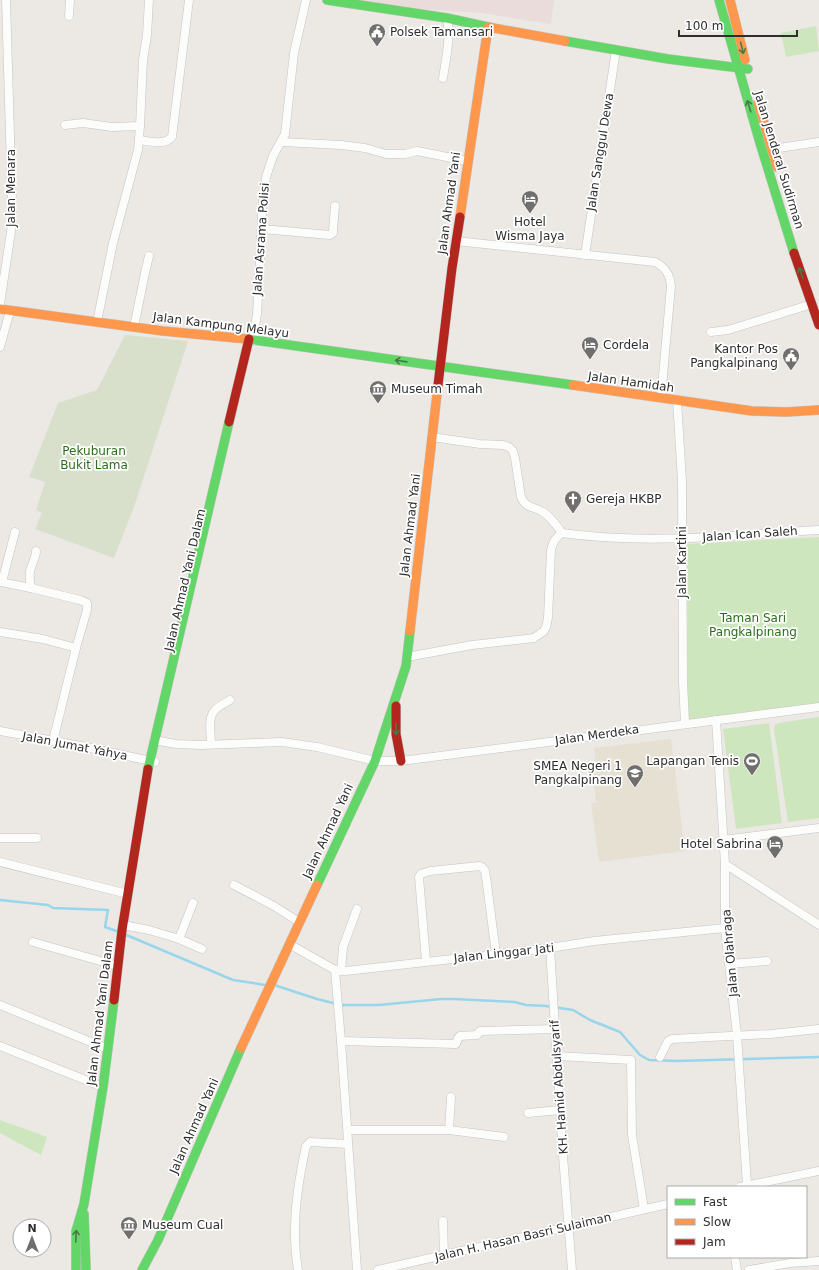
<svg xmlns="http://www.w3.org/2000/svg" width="819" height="1270" font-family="'DejaVu Sans',sans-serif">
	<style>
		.education { fill: #e6e0d3 }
		.medical { fill: #e9dcdb }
		.green { fill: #cee6be }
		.cemetery { fill: #d8e0cc }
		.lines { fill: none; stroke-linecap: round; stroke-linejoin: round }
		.stream { stroke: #99d6ec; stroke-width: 2.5 }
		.street-casing { stroke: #c5c4c5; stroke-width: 9 }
		.fast-casing { stroke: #c5c4c5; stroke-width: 10 }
		.slow-casing { stroke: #c5c4c5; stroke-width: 10 }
		.jam-casing { stroke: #c5c4c5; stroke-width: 10 }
		.street { stroke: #fcfcfb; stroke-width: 8 }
		.fast { stroke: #63d668; stroke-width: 9 }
		.slow { stroke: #ff974d; stroke-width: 9 }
		.jam { stroke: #b3261e; stroke-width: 9 }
		.oneway { stroke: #467a48 }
		.labels { text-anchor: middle; stroke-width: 3.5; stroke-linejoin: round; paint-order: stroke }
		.poi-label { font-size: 12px; fill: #2e2e2e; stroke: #fff; text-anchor: start }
		.street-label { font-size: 12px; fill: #2e2e2e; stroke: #fff }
		.park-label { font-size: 12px; fill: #2c6e1b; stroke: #fff }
	</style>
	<rect width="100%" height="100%" fill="#ece8e4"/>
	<polygon class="education" points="671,739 685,851 599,862 591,803 596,803 592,774 597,773 594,748"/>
	<polygon class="medical" points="362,0 554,0 551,24 482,13 405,8"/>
	<g class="green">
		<polygon points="816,26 819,51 786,57 781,33"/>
		<polygon points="819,537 819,705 688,720 687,544"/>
		<polygon points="819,717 819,818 788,822 774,729 775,725 779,723"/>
		<polygon points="769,723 782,823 736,829 723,729"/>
		<polygon points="0,1120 47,1137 41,1155 0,1133"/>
	</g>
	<polygon class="cemetery" points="125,335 188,341 134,507 114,558 35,529 42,513 36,510 45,482 29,477 58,403 97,390"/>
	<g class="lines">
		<g class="stream">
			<polyline points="0,900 48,905 53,908 108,910 105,927 119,932"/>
			<polyline points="124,934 233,980 265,985"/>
			<polyline points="274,985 317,999 341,1005 379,1005 441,999 454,999 515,1002 526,1005 546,1006 573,1010 590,1020 620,1032 640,1055 649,1060 677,1061 819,1057"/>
		</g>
		<g class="street-casing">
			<g id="street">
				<polyline points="69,16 70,0"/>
				<path d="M 443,78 C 446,58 451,38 447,18"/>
				<polyline points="65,125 83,123 112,127 140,126"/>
				<path d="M 139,140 C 149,141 164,146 172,137 L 189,0"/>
				<polyline points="282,142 341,145 365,148 386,154 405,154 417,151 467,161"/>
				<polyline points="772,149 819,142"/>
				<polyline points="262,229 330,235 333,233 333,230 335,206"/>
				<path d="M 456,241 L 655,262 C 665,267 670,274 671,286 L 661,398"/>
				<polyline points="585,255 616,50"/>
				<polyline points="0,304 12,225 12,203 6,0"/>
				<polyline points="97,322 113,243 138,150 140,126 143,60 147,35 149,0"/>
				<polyline points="134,327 145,273 149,256"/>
				<polyline points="711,332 728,330 812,304"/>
				<polyline points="256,341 254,333 257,314 261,242 262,210 266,177 273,156 285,134 294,53 306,0"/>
				<polyline points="0,347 10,311"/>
				<polyline points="677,400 682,481 683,682 685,723"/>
				<path d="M 562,533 C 647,545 734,535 819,530"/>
				<polyline points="0,582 31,588 80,600 87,603 87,610 76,648"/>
				<polyline points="2,582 15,532"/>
				<path d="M 31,588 C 30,582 29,576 30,571 C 32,563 36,558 36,551"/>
				<polyline points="0,632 43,639 76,648 53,741"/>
				<path d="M 407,657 L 472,645 L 534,638 L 544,631 L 546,627 L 548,618 L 551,550 C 553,542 555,538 562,533 C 557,526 551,517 543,512 C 533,506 526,509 521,497 L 515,458 L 513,451 L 509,447 L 503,445 L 480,444 L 432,437"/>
				<polyline points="716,720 725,864 725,928 737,1035 747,1185"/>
				<polyline points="0,731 81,746 155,762"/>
				<polyline points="154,740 176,744 202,745 282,742 317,747 375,761 401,761 819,707"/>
				<path d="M 211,744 C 211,733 207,717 216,709 C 220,705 226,703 230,700"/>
				<polyline points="0,838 37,838"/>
				<polyline points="723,840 819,828"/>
				<polyline points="0,862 128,894"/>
				<polyline points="725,864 819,925"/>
				<polyline points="234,885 274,906 299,922"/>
				<polyline points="123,925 149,930 179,939 202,949"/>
				<polyline points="179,939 193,903"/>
				<polyline points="33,942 118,966"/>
				<polyline points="289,944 335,970 346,971 550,948 594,941 725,928"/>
				<polyline points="550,948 563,1156 572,1270"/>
				<polyline points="426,961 419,877 421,874 430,871 480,866 482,867 485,871 487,884 496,954"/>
				<polyline points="730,964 767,961"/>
				<polyline points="335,970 341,1041 357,1270"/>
				<polyline points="341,971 343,947 357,909"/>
				<polyline points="0,1005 108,1049"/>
				<polyline points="341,1041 456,1044 458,1038 460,1036 477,1035 480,1031 555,1029"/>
				<polyline points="0,1046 103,1087"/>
				<polyline points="557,1056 631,1060 632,1135 644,1209"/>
				<polyline points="660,1057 668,1041 672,1039 771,1034 819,1029"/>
				<polyline points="528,1113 560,1110"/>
				<polyline points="348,1130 449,1130 504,1137"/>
				<polyline points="449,1130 451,1097"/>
				<polyline points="740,1187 819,1171"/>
				<polyline points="443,1221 444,1255"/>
				<polyline points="735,1257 737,1270"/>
				<path d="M 298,1270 C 291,1228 297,1187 306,1146 L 310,1142 L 348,1144"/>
				<polyline points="378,1270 668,1204"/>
				<polyline points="749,1270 790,1263 819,1261"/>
			</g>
		</g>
		<g class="fast-casing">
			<g id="fast">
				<polyline points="327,0 447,18 488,27"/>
				<polyline points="719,0 760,143 794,253"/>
				<polyline points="565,41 668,59 748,69"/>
				<polyline points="247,339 573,385"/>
				<polyline points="148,769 229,422"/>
				<polyline points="317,885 375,761 406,666 410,631"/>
				<polyline points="84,1214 86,1270"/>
				<polyline points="76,1270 76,1231 84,1204 103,1087 114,1000"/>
				<polyline points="142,1270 158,1240 241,1048"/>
			</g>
		</g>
		<g class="slow-casing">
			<g id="slow">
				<polyline points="730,0 745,60"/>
				<polyline points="758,103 777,167"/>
				<polyline points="460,217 488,27 565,41"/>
				<polyline points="0,309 163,331 247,339"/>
				<polyline points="573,385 752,411 786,412 819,410"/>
				<polyline points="410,631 438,385"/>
				<polyline points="241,1048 317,885"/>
			</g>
		</g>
		<g class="jam-casing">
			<g id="jam">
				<polyline points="794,253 819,325"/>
				<polyline points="438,385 452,268 460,217"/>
				<polyline points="229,422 249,339"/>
				<polyline points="396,706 396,734 401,761"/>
				<polyline points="114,1000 122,930 148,769"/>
			</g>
		</g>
		<use href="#street" class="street"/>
		<use href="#fast" class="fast"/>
		<use href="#slow" class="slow"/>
		<use href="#jam" class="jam"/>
	</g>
	<defs><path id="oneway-shaft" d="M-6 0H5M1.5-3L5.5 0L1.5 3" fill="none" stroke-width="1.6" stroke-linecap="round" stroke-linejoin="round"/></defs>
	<g class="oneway">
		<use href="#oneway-shaft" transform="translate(742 48) rotate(76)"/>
		<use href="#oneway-shaft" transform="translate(749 106) rotate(-107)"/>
		<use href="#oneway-shaft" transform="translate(801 273) rotate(-109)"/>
		<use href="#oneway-shaft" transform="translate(401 361) rotate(-172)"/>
		<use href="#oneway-shaft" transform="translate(396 729) rotate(87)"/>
		<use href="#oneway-shaft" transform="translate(76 1236) rotate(-87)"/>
	</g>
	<defs>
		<g id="civic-pin" transform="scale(0.9)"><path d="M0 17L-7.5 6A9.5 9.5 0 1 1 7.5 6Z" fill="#706f6e" stroke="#fff"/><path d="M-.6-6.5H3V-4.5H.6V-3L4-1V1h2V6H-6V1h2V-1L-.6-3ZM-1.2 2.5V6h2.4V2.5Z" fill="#fff"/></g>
		<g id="hotel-pin" transform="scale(0.9)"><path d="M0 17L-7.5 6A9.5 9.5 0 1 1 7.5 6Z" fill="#706f6e" stroke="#fff"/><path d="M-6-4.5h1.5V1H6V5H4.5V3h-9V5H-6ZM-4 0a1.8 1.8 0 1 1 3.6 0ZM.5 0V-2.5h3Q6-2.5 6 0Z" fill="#fff"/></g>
		<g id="museum-pin" transform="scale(0.9)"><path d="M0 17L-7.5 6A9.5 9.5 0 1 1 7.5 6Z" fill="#706f6e" stroke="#fff"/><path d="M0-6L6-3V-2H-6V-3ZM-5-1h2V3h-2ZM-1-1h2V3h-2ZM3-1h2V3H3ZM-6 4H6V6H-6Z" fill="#fff"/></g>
		<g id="church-pin" transform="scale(0.9)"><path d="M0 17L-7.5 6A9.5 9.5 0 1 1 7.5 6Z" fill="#706f6e" stroke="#fff"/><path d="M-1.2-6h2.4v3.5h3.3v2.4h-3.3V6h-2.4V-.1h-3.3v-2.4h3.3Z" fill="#fff"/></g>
		<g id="stadium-pin" transform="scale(0.9)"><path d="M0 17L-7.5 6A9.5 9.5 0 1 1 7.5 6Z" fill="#706f6e" stroke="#fff"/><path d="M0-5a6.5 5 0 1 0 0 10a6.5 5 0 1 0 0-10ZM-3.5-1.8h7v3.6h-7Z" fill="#fff"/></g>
		<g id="school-pin" transform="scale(0.9)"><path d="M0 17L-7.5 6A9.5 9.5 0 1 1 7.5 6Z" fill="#706f6e" stroke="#fff"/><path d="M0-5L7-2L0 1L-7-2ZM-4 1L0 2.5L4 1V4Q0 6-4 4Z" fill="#fff"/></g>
	</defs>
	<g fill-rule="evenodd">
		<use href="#civic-pin" x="377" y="32"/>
		<use href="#hotel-pin" x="530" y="199"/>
		<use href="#hotel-pin" x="590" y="345"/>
		<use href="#civic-pin" x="791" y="356"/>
		<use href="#museum-pin" x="378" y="389"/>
		<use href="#church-pin" x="573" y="499"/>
		<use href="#stadium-pin" x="752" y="761"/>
		<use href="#school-pin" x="635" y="773"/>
		<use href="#hotel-pin" x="775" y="844"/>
		<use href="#museum-pin" x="129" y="1225"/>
	</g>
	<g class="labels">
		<g class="poi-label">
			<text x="390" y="36">Polsek Tamansari</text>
			<text x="530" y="226" text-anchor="middle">Hotel<tspan x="530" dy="14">Wisma Jaya</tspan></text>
			<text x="603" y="349">Cordela</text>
			<text x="778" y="353" text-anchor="end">Kantor Pos<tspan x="778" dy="14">Pangkalpinang</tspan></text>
			<text x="391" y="393">Museum Timah</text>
			<text x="586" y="503">Gereja HKBP</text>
			<text x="739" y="765" text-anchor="end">Lapangan Tenis</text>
			<text x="622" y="770" text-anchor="end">SMEA Negeri 1<tspan x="622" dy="14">Pangkalpinang</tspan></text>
			<text x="762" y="848" text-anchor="end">Hotel Sabrina</text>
			<text x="142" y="1229">Museum Cual</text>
		</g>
		<g class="street-label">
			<text transform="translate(600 152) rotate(-81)" y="4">Jalan Sanggul Dewa</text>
			<text transform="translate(779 160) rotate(73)" y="4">Jalan Jenderal Sudirman</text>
			<text transform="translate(11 188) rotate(-90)" y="4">Jalan Menara</text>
			<text transform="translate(449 203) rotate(-82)" y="4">Jalan Ahmad Yani</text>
			<text transform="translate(261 239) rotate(-86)" y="4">Jalan Asrama Polisi</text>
			<text transform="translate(221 325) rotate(7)" y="4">Jalan Kampung Melayu</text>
			<text transform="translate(631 382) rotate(8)" y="4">Jalan Hamidah</text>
			<text transform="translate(410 525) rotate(-83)" y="4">Jalan Ahmad Yani</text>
			<text transform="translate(750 534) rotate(-4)" y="4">Jalan Ican Saleh</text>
			<text transform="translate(682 562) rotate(-90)" y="4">Jalan Kartini</text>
			<text transform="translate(185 580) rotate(-77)" y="4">Jalan Ahmad Yani Dalam</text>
			<text transform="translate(597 735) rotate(-8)" y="4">Jalan Merdeka</text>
			<text transform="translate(75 746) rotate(11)" y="4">Jalan Jumat Yahya</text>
			<text transform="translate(328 831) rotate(-65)" y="4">Jalan Ahmad Yani</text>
			<text transform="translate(504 953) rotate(-6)" y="4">Jalan Linggar Jati</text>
			<text transform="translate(730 953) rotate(-95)" y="4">Jalan Olahraga</text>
			<text transform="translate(100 1013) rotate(-83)" y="4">Jalan Ahmad Yani Dalam</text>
			<text transform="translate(559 1087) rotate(-94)" y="4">KH. Hamid Abdulsyarif</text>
			<text transform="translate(194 1126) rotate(-66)" y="4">Jalan Ahmad Yani</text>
			<text transform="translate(523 1237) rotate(-13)" y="4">Jalan H. Hasan Basri Sulaiman</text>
		</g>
		<g class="park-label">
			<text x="94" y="455">Pekuburan<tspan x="94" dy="14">Bukit Lama</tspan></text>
			<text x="753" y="622">Taman Sari<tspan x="753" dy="14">Pangkalpinang</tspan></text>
		</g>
	</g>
	<rect x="667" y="1186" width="140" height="72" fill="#ffffff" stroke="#ababab"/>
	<rect x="675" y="1199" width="20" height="6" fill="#63d668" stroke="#ababab"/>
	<text x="703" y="1206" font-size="12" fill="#2e2e2e">Fast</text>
	<rect x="675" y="1219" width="20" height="6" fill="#ff974d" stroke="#ababab"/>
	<text x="703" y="1226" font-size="12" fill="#2e2e2e">Slow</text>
	<rect x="675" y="1239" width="20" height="6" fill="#b3261e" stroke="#ababab"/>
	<text x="703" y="1246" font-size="12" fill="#2e2e2e">Jam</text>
	<g transform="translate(32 1238)"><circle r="19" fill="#ffffff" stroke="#ababab"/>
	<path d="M0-3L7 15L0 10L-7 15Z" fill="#706f6e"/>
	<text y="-6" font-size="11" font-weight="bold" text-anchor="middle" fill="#2e2e2e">N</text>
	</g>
	<path d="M679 30v6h118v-6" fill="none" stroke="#2e2e2e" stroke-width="2"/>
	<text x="685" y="30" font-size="12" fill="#2e2e2e" stroke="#ffffff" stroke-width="3" paint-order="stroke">100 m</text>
</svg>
